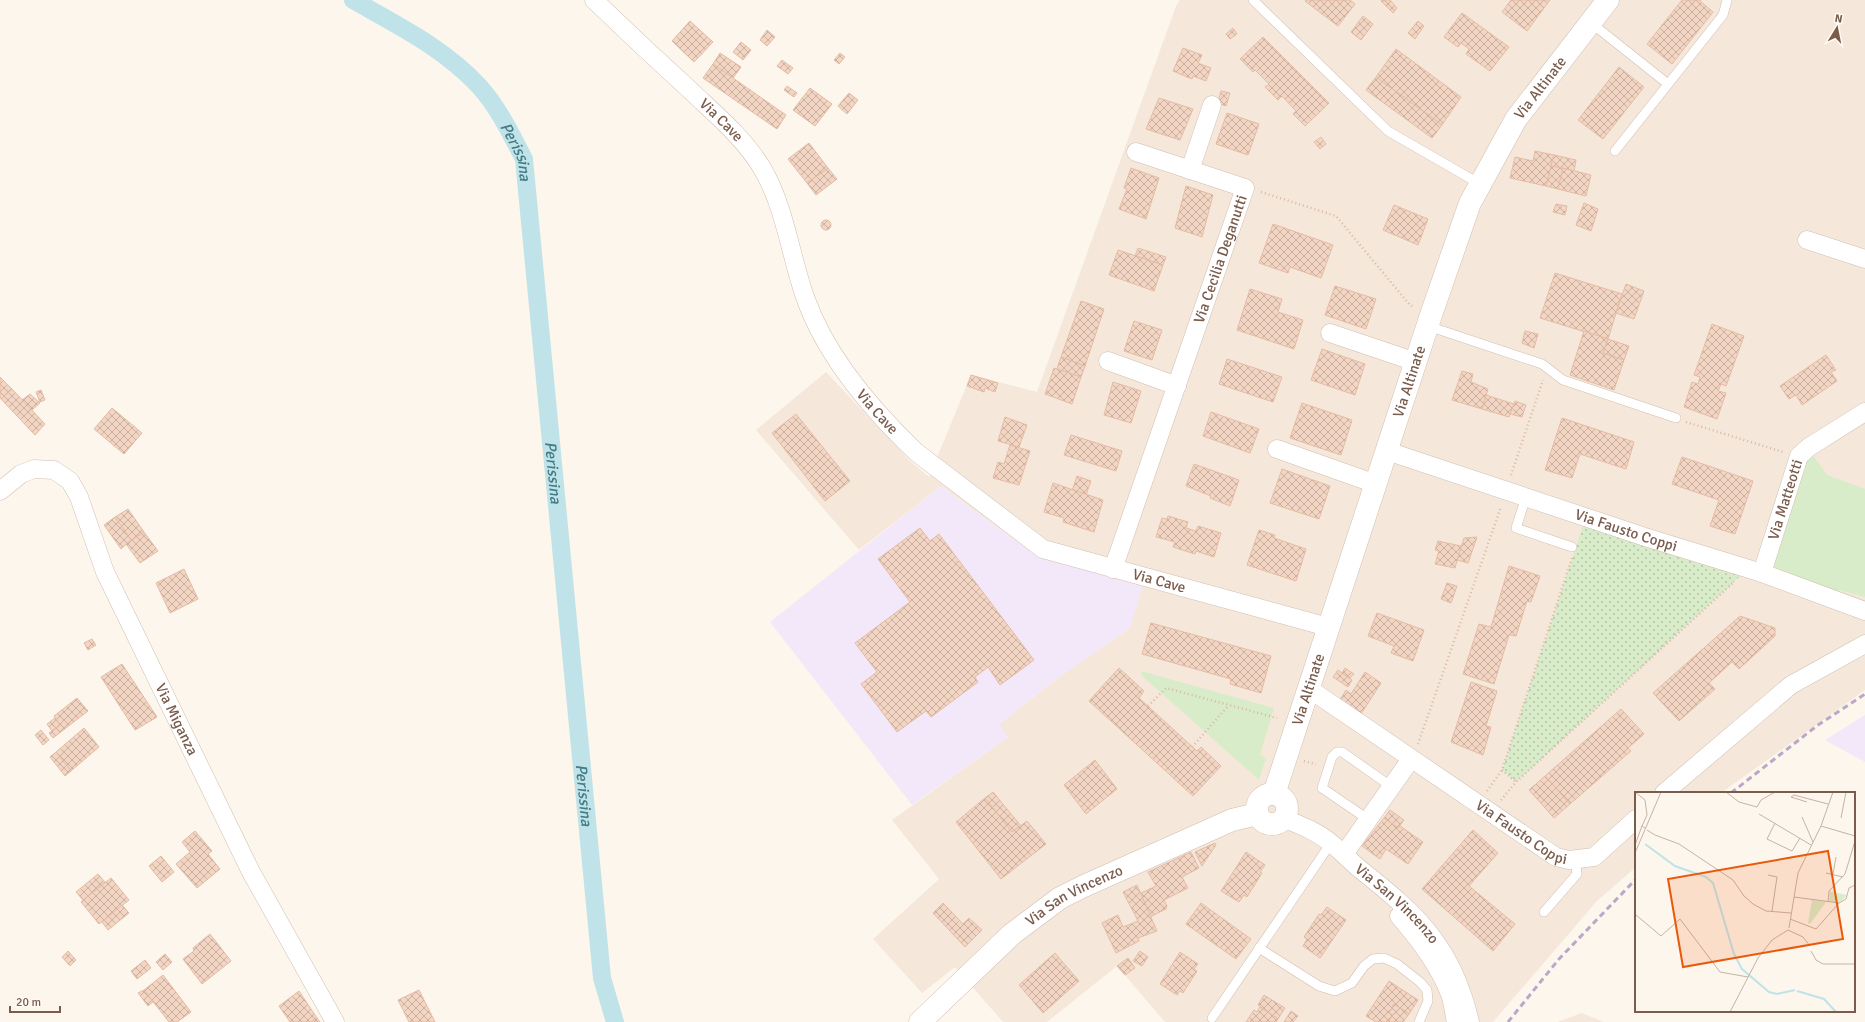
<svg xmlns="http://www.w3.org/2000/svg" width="1865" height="1022" font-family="Signika,sans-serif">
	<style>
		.residential { fill: #f5e8da }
		.education { fill: #f3e8fa }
		.grass { fill: #d8ecc9 }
		.park { fill: url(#park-dots) }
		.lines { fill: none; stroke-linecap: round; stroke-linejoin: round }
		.canal { stroke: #bfe3e8; stroke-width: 18 }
		.building { fill: url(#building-cross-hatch); stroke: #e6bba3 }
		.service-casing { stroke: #d1beb0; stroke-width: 10 }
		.minor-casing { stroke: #d1beb0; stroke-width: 19 }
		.tertiary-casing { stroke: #d1beb0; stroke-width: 23 }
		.path { stroke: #d9b8a5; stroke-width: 2.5; stroke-dasharray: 1 3; stroke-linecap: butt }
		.service { stroke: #fff; stroke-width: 9 }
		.minor { stroke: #fff; stroke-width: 18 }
		.tertiary { stroke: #fff; stroke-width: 22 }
		.rail { stroke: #b9a8c9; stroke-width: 3; stroke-dasharray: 6 4; stroke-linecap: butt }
		.labels { text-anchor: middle; stroke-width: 4; stroke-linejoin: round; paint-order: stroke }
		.street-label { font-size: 15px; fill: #7a5c4d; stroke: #fffaf3 }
		.water-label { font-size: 16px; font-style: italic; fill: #437c86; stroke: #fffaf3 }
		.inset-river { fill: none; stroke: #bfe3e8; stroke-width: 2 }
		.inset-road { fill: none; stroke: #c5b3a7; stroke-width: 1 }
		.view { fill: #e8590c; fill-opacity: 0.15; stroke: #e8590c; stroke-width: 2 }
		.inset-edge { fill: none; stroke: #7a5c4d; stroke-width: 2 }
	</style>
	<defs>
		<pattern id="park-dots" width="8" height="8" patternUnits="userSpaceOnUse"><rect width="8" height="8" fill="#d8ecc9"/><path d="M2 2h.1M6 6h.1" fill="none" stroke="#b4c2a5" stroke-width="1.8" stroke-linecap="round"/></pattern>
		<pattern id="building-cross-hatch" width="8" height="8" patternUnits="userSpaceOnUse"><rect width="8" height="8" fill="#f3d5c3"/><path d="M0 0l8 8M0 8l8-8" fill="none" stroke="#cab0a1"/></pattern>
	</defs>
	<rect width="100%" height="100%" fill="#fdf6ec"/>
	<g class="residential">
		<polygon points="1180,0 1865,0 1865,690 1721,793 1636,793 1636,867 1597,901 1493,1022 1165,1022 1117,966 1047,1022 1003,1022 955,967 922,993 873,939 939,879 892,820 1008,737 998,725 1058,678 1130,628 1076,567 1037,556 941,486 859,550 756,430 826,372 908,459 929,477 971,375 1037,392 1176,6"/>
		<polygon points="1582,1013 1604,1022 1557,1022"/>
	</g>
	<g class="education">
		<polygon points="941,486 1037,556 1143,585 1130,628 1058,678 999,724 1008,737 912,805 770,622"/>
		<polygon points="1865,715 1865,762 1825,740"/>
	</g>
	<g class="grass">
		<polygon points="1812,454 1827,475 1865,489 1865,597 1839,590 1836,595 1774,569 1772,565 1803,467"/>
		<polygon points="1141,671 1274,708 1260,755 1266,758 1259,780 1142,676"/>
	</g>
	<polygon class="park" points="1586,517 1748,569 1516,782 1502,770"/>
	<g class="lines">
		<path class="canal" id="s1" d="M 353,0 C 397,25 444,48 479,86 C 498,107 511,134 524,159 L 602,978 L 615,1022"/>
	</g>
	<g class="building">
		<polygon points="1306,0 1350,0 1355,4 1338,26 1305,1"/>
		<polygon points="1382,0 1390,0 1397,8 1393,13 1381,1"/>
		<polygon points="1511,0 1550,0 1527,31 1502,12"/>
		<polygon points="1682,0 1701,0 1700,1 1713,12 1672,64 1647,44"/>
		<polygon points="1462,13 1509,47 1490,71 1466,54 1469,49 1461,43 1458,47 1444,37"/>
		<polygon points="1363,16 1373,24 1361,40 1351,32"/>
		<polygon points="690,21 713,42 694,62 672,41"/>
		<polygon points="1418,21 1424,26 1415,39 1408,33"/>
		<polygon points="1233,28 1237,34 1230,39 1226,34"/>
		<polygon points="767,30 775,37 767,46 760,40"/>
		<polygon points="1263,37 1329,103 1305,126 1293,114 1296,111 1282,96 1278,100 1265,87 1269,84 1255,70 1253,72 1240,59"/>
		<polygon points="741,42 751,50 743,60 733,52"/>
		<polygon points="1183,48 1202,55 1198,63 1211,68 1206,81 1193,76 1192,79 1173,71"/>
		<polygon points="1396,49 1461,97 1442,125 1376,77"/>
		<polygon points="720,53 741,67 733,78 713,64"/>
		<polygon points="840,53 845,57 839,64 834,60"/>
		<polygon points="782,60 793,68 788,74 777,66"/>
		<polygon points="713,64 786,115 777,129 703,78"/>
		<polygon points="1619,67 1644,87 1603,139 1578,120"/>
		<polygon points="1376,77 1442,125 1432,138 1366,90"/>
		<polygon points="787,86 797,93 794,97 784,90"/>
		<polygon points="810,88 832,104 815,126 793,110"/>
		<polygon points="1221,91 1230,93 1226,106 1218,103"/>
		<polygon points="849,93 858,100 847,114 838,106"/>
		<polygon points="1159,98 1193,109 1180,140 1146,129"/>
		<polygon points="1227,113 1259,124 1248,155 1216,144"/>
		<polygon points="1321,137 1326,144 1320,149 1314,142"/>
		<polygon points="809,143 828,168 807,183 788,159"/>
		<polygon points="1535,151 1554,155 1546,186 1510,178 1515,157 1533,161"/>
		<polygon points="1554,155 1576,160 1574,171 1551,166"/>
		<polygon points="1551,166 1563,168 1558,189 1546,186"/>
		<polygon points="828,168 837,179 816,195 807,183"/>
		<polygon points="1131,168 1159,178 1146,219 1119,209 1127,189 1124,188"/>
		<polygon points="1563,168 1591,175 1586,196 1558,189"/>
		<polygon points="1186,186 1213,195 1202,237 1175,228"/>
		<polygon points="1584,203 1598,209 1591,231 1576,225"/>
		<polygon points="1556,204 1567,206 1565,215 1553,212"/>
		<polygon points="1394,205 1428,219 1418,245 1383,230"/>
		<circle cx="826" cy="225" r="5"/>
		<polygon points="1273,224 1333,245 1321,278 1290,267 1288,273 1259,263"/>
		<polygon points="1138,248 1166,257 1163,265 1135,256"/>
		<polygon points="1118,250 1163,265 1154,291 1109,275"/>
		<polygon points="1555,273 1622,294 1608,339 1540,318"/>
		<polygon points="1626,284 1644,291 1634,319 1616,313"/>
		<polygon points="1335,286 1376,299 1366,329 1325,315"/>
		<polygon points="1250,289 1282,299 1278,312 1303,320 1294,349 1237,330"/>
		<polygon points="1081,301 1104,309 1085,366 1061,357"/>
		<polygon points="1134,321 1162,330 1152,360 1124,351"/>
		<polygon points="1712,324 1744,336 1726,386 1721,384 1718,391 1726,393 1717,419 1684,407 1692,382 1698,384 1700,377 1694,375"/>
		<polygon points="1525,331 1538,334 1534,348 1522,343"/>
		<polygon points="1584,331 1608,339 1603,353 1624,360 1614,390 1570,375"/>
		<polygon points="1608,339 1629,346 1624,360 1603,353"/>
		<polygon points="1322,349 1365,364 1355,395 1311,380"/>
		<polygon points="1826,355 1836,370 1831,372 1837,381 1802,405 1796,395 1789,399 1780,386"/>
		<polygon points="1061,357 1085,366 1081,377 1057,369"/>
		<polygon points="1227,359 1282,377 1273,402 1219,384"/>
		<polygon points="1054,368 1081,377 1072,404 1045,394"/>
		<polygon points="1462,371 1473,374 1471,382 1488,389 1482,409 1452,400"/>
		<polygon points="971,375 998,383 995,392 985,388 984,392 967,386"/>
		<polygon points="0,377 12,389 1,399 0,398"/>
		<polygon points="1113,382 1141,391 1131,423 1104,415"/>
		<polygon points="12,389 45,424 35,435 1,399"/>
		<polygon points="41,390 45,400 40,402 36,392"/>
		<polygon points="30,394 40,403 32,410 22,400"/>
		<polygon points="1486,395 1514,404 1509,417 1482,409"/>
		<polygon points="1515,401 1526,405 1522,417 1510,414"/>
		<polygon points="1302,403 1352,420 1341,455 1290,438"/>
		<polygon points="112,408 142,433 124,454 94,429"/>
		<polygon points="1211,412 1259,429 1250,453 1203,436"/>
		<polygon points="796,414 850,481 825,501 772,433"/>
		<polygon points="1005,417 1027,425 1019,447 998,441"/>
		<polygon points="1562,418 1634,442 1626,469 1580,454 1572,478 1545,470"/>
		<polygon points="1071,435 1122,451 1116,471 1064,455"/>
		<polygon points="1010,445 1030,451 1019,485 993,478 998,462 1004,464"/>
		<polygon points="1682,457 1753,481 1735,534 1710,526 1719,500 1672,484"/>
		<polygon points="1194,464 1239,480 1230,506 1210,498 1211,496 1186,486"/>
		<polygon points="1282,469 1330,486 1319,519 1270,503"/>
		<polygon points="1077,476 1091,481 1086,495 1072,491"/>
		<polygon points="1053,483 1103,500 1094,532 1063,522 1064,518 1044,512"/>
		<polygon points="128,509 144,532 131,540 115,517"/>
		<polygon points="1168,516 1188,522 1186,528 1196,531 1198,526 1221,533 1214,557 1196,551 1195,554 1173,547 1175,542 1156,537 1162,518 1167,519"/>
		<polygon points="115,517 131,540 121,549 104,525"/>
		<polygon points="920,528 930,541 939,534 1034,660 1000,685 988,667 975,677 978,682 931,717 926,711 897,732 861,684 877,672 855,643 910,602 878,559"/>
		<polygon points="1259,530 1275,535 1274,538 1306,549 1296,581 1247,565"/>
		<polygon points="144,532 158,551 140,563 126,544"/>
		<polygon points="1477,537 1468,563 1457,560 1464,538"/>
		<polygon points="1438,541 1461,546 1455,568 1435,564 1439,551 1435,550"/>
		<polygon points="1509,566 1540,576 1531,602 1527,601 1516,636 1509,635 1494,684 1463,674 1479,624 1491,627"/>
		<polygon points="184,569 198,599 170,613 156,583"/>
		<polygon points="1447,583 1457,586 1451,603 1441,599"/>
		<polygon points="1377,613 1424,630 1413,661 1391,653 1394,646 1368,636"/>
		<polygon points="1740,616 1775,628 1775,636 1739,669 1732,662 1709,683 1715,689 1679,721 1653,693"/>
		<polygon points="1151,623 1271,656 1261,693 1230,684 1231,679 1142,654"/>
		<polygon points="92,639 96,645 88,650 84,643"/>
		<polygon points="122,664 157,717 135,730 101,677"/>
		<polygon points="1119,668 1144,691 1139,698 1197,751 1201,747 1221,766 1193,796 1089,701"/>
		<polygon points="1345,668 1354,674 1350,678 1342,673"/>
		<polygon points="1338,670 1352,680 1348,687 1333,677"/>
		<polygon points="1365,672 1381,683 1361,714 1340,700 1346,690 1351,694"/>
		<polygon points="1471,682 1497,691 1486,726 1491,727 1483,755 1451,742"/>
		<polygon points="77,698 88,711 53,738 49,733 60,725 54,716"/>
		<polygon points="1621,709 1644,734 1628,748 1631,751 1570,804 1545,776"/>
		<polygon points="55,718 60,725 52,731 47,724"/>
		<polygon points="84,728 99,747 71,771 56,752"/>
		<polygon points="41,730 49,740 43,745 35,735"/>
		<polygon points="56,752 71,771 65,776 50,757"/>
		<polygon points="1095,760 1117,789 1086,814 1064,785"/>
		<polygon points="1545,776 1570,804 1554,818 1529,790"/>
		<polygon points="993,792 1021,826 1012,832 985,798"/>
		<polygon points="985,798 1012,832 1027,821 1046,844 1001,879 956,822"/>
		<polygon points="1390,810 1404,820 1398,828 1384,818"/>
		<polygon points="1384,818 1398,828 1400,826 1423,842 1408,864 1386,849 1380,859 1362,846"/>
		<polygon points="1473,830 1498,853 1469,886 1515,924 1493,951 1422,889"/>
		<polygon points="195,831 212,851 208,854 220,869 197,888 176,864 190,852 182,842"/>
		<polygon points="1215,843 1216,845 1202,866 1195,852"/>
		<polygon points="1191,852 1199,868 1182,877 1188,888 1164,900 1167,906 1166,909 1150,917 1141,893 1156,886 1148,872"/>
		<polygon points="1246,852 1265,865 1260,872 1262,873 1247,897 1244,895 1239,902 1221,891"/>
		<polygon points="161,856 174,872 162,882 149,866"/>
		<polygon points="98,874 105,882 83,900 76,892"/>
		<polygon points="111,878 129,900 99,924 81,902"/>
		<polygon points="1137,885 1157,931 1138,938 1139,941 1116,953 1102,923 1118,915 1123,927 1138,921 1123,892"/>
		<polygon points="943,903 963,924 969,918 982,930 965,947 933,913"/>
		<polygon points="1201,903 1251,939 1236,959 1186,924"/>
		<polygon points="122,905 129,913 108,930 102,922"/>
		<polygon points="1327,907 1346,920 1320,958 1303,946 1307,939 1304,937 1319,914 1321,915"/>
		<polygon points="210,934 231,961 202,984 183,959 194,951 193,948"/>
		<polygon points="68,951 76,960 70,966 62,957"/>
		<polygon points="1140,951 1148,957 1142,966 1133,961"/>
		<polygon points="1180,952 1198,964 1194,969 1197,971 1183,993 1180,991 1177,995 1160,984"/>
		<polygon points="1055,953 1079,981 1043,1013 1019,985"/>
		<polygon points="165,954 172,962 163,970 156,962"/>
		<polygon points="1128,958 1135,968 1125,975 1117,966"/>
		<polygon points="145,960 151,968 137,979 131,971"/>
		<polygon points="163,975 191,1012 177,1022 169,1022 144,990"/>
		<polygon points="1389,981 1418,1000 1409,1014 1394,1004 1389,1013 1393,1015 1388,1022 1376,1022 1366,1016"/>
		<polygon points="144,990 153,1002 148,1006 138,993"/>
		<polygon points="419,990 435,1022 409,1022 398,1000"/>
		<polygon points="299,991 317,1018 311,1022 290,1022 279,1006"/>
		<polygon points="1264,995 1285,1008 1278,1019 1258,1005"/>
		<polygon points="1394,1004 1409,1014 1403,1022 1388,1022 1393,1015 1389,1013"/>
		<polygon points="1260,1007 1278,1019 1276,1022 1246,1022 1254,1010 1257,1012"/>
		<polygon points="1291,1011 1298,1016 1293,1022 1284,1022"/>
		<polygon points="317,1018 320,1022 311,1022"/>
	</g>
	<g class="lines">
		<g class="service-casing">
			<g id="service">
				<polyline points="1253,0 1388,131 1480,184"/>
				<polyline points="1590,22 1668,84"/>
				<polyline points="1615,151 1723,15 1727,0"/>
				<polyline points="1428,326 1542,364 1563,380 1676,418"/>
				<polyline points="1526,497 1516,528 1572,547"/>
				<polyline points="1369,820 1322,788 1332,757 1337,752 1342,752 1392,787"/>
				<polyline points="1544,912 1577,874 1575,860"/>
				<polyline points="1259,948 1319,986 1335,991 1352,983 1364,966 1373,959 1384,958 1397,964 1420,982 1427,990 1428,1001 1419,1022"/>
				<polyline points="1212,1018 1331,843"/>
			</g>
		</g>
		<g class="minor-casing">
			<g id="minor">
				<path id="s2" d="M 594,0 C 626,31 658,61 691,91 C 716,115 744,138 762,168 C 785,207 790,254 805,297 C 826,357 871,409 916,452 L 1043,549 L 1328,627"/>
				<polyline points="1190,170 1212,105"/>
				<polyline points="1807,240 1865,259"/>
				<polyline points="1330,333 1416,362"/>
				<polyline points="1108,361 1177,386"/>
				<polyline points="1277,449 1376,484"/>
				<path id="s3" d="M 1387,451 L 1645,537 L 1762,573 L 1865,611"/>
				<path id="s4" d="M 0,491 L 21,474 L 34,469 L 54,470 L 70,481 L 79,497 L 105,572 L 251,872 L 335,1022"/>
				<path id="s5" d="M 1113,569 L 1245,188 L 1136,152"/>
				<path id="s6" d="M 1762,573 L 1799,456 L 1809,447 L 1865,412"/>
				<path id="s7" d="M 1308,688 L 1556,857 L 1569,860 L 1594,857 L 1636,819"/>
				<polyline points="1664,793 1791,685 1865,644"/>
				<path id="s8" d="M 1283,818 C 1300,825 1318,832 1332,844 C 1342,852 1351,862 1361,870 C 1419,916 1453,948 1470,1022"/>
				<polyline points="1344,854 1411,759"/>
				<path d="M 1399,916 C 1419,939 1439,965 1450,994 C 1453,1003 1454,1013 1456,1022"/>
			</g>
		</g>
		<g class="tertiary-casing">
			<g id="tertiary">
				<path id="s9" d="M 1274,794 L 1432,312 L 1470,203 L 1516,119 L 1608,0"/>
				<circle cx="1272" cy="809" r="15"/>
				<path id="s10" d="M 920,1022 L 1012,934 L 1060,898 L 1084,886 L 1232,820 L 1257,814"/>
			</g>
		</g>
		<g class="path">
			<polyline points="1261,192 1336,216 1409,304 1414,307"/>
			<polyline points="1686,422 1783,452"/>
			<polyline points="1511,475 1543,380"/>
			<polyline points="1148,706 1166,688 1277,718"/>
			<polyline points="1418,744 1501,507"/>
			<polyline points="1192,747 1229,705"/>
			<polyline points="1304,761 1316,764"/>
			<polyline points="1502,770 1516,782"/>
			<polyline points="1487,791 1502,770 1572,558"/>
			<polyline points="1501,800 1516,782 1734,582"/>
		</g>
		<use href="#service" class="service"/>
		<use href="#minor" class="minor"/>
		<use href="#tertiary" class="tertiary"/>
		<g class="rail">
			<polyline points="1731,793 1818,725 1865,694"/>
			<polyline points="1508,1022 1559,959 1636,879"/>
		</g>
	</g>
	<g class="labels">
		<g class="street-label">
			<text dy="5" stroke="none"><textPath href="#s9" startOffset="758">Via Altinate</textPath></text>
			<text dy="5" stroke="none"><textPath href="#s2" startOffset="175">Via Cave</textPath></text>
			<text dy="5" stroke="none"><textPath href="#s5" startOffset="328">Via Cecilia Deganutti</textPath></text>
			<text dy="5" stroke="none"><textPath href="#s9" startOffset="434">Via Altinate</textPath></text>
			<text dy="5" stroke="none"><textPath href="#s2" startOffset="511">Via Cave</textPath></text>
			<text dy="5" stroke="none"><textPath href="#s6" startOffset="77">Via Matteotti</textPath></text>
			<text dy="5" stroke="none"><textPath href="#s3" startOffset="252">Via Fausto Coppi</textPath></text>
			<text dy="5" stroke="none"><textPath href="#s2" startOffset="847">Via Cave</textPath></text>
			<text dy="5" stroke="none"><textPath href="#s9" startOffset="110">Via Altinate</textPath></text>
			<text dy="5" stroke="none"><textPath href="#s4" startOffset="342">Via Miganza</textPath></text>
			<text dy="5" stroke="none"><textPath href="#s7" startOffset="258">Via Fausto Coppi</textPath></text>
			<text dy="5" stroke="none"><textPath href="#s10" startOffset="201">Via San Vincenzo</textPath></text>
			<text dy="5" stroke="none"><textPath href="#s8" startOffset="144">Via San Vincenzo</textPath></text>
		</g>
		<g class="water-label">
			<text dy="6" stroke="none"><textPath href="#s1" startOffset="230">Perissina</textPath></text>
			<text dy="6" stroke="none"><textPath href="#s1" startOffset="554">Perissina</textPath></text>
			<text dy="6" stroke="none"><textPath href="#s1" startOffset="878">Perissina</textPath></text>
		</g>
	</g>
	<g transform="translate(1635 792)">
		<rect width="220" height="220" fill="#fdf6ec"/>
		<path d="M 195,99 L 197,100 L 212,103 L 205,110 L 194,110 Z" fill="#d8ecc9"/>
		<path d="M 177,108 L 191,110 L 175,132 L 173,131 Z" fill="#d8ecc9"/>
		<path class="inset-river" d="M 10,52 L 40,74 L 71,85 L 78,91 L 99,162 L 107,177 L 134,200 L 142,202 L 160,198M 162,199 L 189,207 L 201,220"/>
		<path class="inset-road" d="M 0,0 L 10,8 L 12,23 L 7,34 L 10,36M 91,0 L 104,10 L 122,15 L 126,8 L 140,0M 156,5 L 159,3 L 193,12M 156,5 L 172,10M 124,22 L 176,53M 167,25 L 178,50M 206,26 L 211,0M 140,31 L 132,47 L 157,59 L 165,46M 186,34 L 220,44M 12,38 L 20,43 L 44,52 L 98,88 L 109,104 L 118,112 L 131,119 L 156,121M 0,53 L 7,34M 0,61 L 26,0M 191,81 L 208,85M 198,82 L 201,65M 133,83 L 142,85 L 137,119M 193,110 L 194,99 L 210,82 L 220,49M 204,111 L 211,107 L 214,96 L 220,93M 1,123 L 26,144 L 45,127 L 85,180 L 113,185M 155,127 L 181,137 L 204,111 L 159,105M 154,136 L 163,81 L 186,34 L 198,0M 153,138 L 168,145 L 175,154M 176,159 L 181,168 L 188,172 L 220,172M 95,220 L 123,166 L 137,148 L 153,138"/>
		<path class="view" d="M 193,59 L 208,147 L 48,175 L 33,87 Z"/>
		<rect width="220" height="220" class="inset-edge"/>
	</g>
	<g transform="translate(1837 28) rotate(10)" stroke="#fffaf3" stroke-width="3" paint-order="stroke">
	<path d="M0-3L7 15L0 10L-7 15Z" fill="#7a5c4d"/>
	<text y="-6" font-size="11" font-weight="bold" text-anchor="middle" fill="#7a5c4d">N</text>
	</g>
	<path d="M10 1006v6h50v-6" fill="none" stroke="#7a5c4d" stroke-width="2"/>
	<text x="16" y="1006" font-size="12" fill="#7a5c4d" stroke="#fffaf3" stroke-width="3" paint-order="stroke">20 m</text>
</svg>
